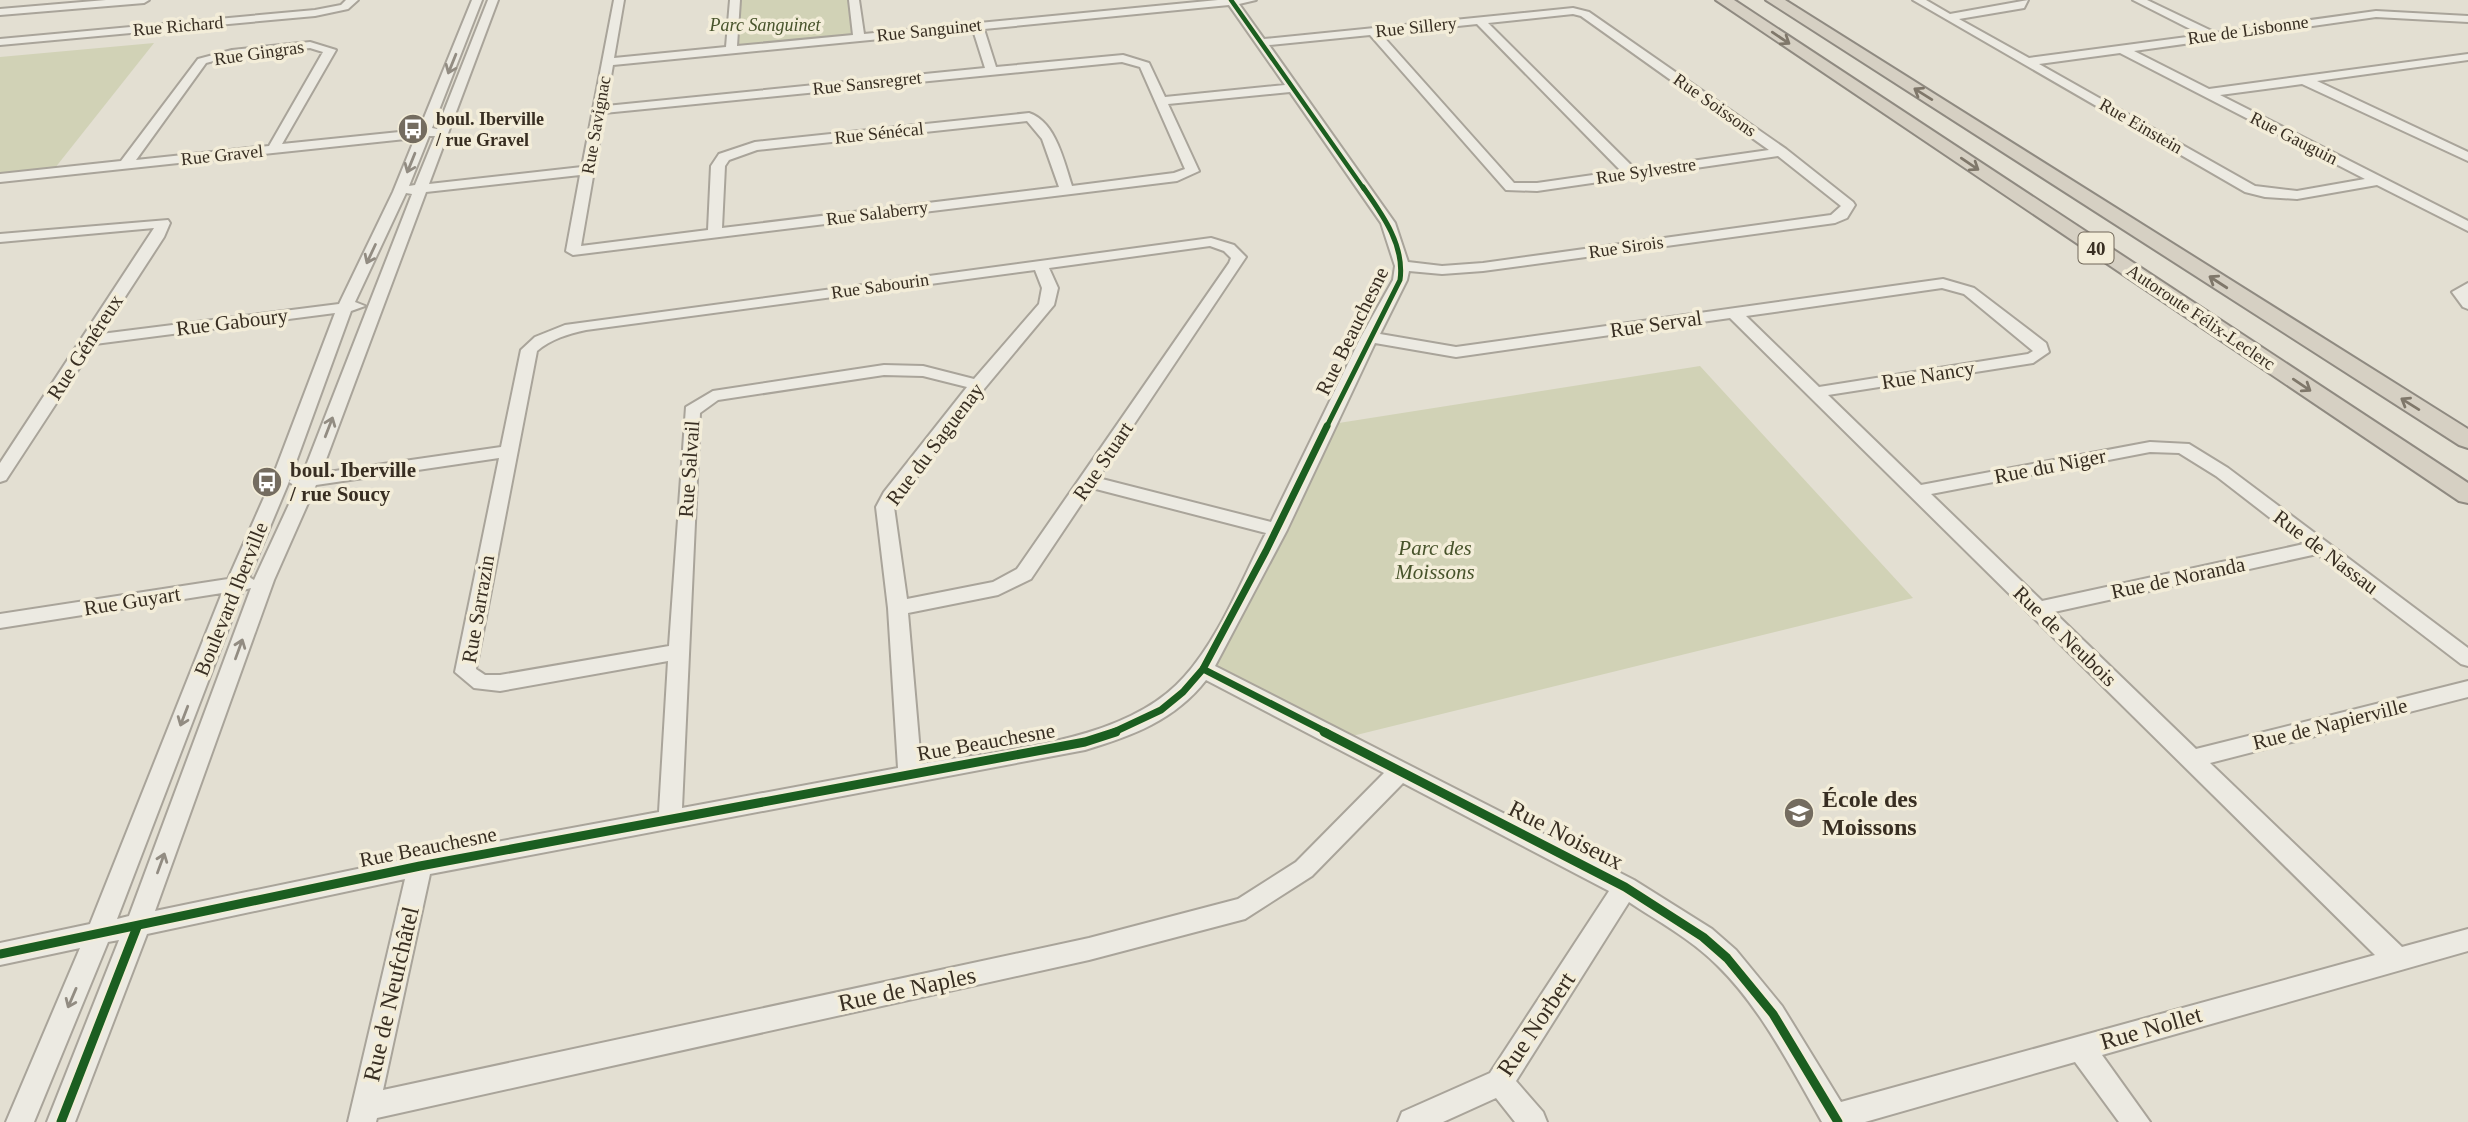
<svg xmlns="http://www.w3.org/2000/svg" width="2468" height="1122" font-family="'Times New Roman',serif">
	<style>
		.green { fill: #d1d2b6 }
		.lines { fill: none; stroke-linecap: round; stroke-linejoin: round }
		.minor-casing { stroke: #a9a49a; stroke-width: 4 }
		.highway-casing { stroke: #8f8a81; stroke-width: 4 }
		.minor { fill: #eceae2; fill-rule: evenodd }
		.highway { fill: #d6d0c3; fill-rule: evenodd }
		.cycleway-far3-casing { stroke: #f3edd9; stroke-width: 7 }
		.cycleway-far2-casing { stroke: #f3edd9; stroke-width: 9 }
		.cycleway-far1-casing { stroke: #f3edd9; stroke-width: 11 }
		.cycleway-casing { stroke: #f3edd9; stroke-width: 13 }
		.cycleway-far3 { stroke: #1b5e20; stroke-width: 4.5 }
		.cycleway-far2 { stroke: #1b5e20; stroke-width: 5 }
		.cycleway-far1 { stroke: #1b5e20; stroke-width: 7 }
		.cycleway { stroke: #1b5e20; stroke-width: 9 }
		.oneway { stroke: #7f776a }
		.oneway2 { stroke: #928c82 }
		.labels { text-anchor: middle; stroke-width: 7; stroke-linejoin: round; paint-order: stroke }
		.far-park-label { font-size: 18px; font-style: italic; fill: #47532b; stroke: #f3edd9 }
		.far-street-label { font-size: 18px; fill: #382e22; stroke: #f3edd9 }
		.far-poi-label { font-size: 18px; font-weight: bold; fill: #382e22; stroke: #f3edd9; text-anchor: start }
		.shield { fill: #f3edd9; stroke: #706759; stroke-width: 2 }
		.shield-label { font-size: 19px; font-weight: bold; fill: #382e22 }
		.street-label { font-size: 21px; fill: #382e22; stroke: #f3edd9 }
		.poi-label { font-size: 21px; font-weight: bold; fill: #382e22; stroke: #f3edd9; text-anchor: start }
		.park-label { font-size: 21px; font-style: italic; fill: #47532b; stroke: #f3edd9 }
		.near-poi-label { font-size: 24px; font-weight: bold; fill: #382e22; stroke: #f3edd9; text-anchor: start }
		.near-street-label { font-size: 24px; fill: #382e22; stroke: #f3edd9 }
	</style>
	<rect width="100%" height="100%" fill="#e3dfd2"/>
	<g class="green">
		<polygon points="740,0 857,0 865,40 738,53"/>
		<polygon points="154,43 51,173 0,178 0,57"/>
		<polygon points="1700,366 1913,598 1336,740 1203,669 1326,425"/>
	</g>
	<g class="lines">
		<g class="minor-casing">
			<g id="minor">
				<polygon points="106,0 149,0 144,3 0,15 0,9"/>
				<polygon points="346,0 358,0 348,9 315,16 0,45 0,39 315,10 341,5"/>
				<path d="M 472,0 L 482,0 L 432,128 L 437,129 L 488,0 L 498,0 L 429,184 L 582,167 L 614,0 L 624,0 L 614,58 L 726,47 L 730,0 L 740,0 L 737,46 L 853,35 L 849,0 L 859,0 L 864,34 L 1218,0 L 1256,0 L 1239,4 L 1264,39 L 1573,8 L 1589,12 L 1786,149 L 1853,202 L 1855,205 L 1847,218 L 1835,223 L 1483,271 L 1442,274 L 1409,271 L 1407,280 L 1380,334 L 1456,347 L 1943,279 L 1974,288 L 2046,343 L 2049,352 L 2033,363 L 1828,395 L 1921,485 L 2150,442 L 2189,444 L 2228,468 L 2468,648 L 2468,666 L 2461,664 L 2317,554 L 2054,612 L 2196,749 L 2468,681 L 2468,697 L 2210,763 L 2402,947 L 2468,929 L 2468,951 L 2102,1055 L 2150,1122 L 2119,1122 L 2075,1062 L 1865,1122 L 1822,1122 C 1791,1068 1762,1009 1717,965 C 1691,939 1659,922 1629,902 L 1516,1081 L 1543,1112 L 1547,1122 L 1515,1122 L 1496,1098 L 1443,1122 L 1398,1122 L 1402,1112 L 1490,1073 L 1609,891 L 1403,783 L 1312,876 L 1245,919 L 1089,960 L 377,1118 L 376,1122 L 348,1122 L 405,879 L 147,934 L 75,1122 L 47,1122 L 119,940 L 108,942 L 34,1122 L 6,1122 L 80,948 L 0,965 L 0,943 L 90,924 L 222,593 L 0,628 L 0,614 L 228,579 L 270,484 L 335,313 L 95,344 L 6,480 L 0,482 L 0,463 L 154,228 L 0,242 L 0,234 L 168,220 L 170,223 L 164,237 L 101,334 L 339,304 L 393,192 L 415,138 L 0,182 L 0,174 L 121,161 L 198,59 L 232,50 L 310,42 L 336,50 L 282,144 L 419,130 ZM 1229,5 L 1285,85 L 1165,97 L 1149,63 L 1123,55 L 996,67 L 984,29 ZM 1573,14 L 1581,16 L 1769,150 L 1635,169 L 1488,23 ZM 1477,24 L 1621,171 L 1537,183 L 1514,183 L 1381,34 ZM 973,30 L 985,68 L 606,106 L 613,65 ZM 1370,35 L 1506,190 L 1537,191 L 1778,156 L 1841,206 L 1831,215 L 1483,263 L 1442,266 L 1408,262 L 1395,223 L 1269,45 ZM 310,48 L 323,52 L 269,146 L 136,160 L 206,63 L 232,56 ZM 1122,62 L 1140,67 L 1185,169 L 1174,173 L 1072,186 C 1064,162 1056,122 1029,113 L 755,142 L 719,154 L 711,166 L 708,230 L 581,246 L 604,113 ZM 1290,92 L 1381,223 L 1395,266 L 1393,280 L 1361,337 L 1271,522 L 1098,478 L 1246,257 L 1234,245 L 1211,238 L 565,325 L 535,337 L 521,350 L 501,447 L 321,473 L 426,192 L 580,175 L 566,251 L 573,255 L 1177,181 L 1199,171 L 1168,104 ZM 1027,121 L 1042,139 L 1059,187 L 722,228 L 725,166 L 729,160 L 757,150 ZM 429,136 L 435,136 L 415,185 L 409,186 ZM 406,193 L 412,194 L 302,476 L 292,478 L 289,482 L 297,487 L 254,580 L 249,577 L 288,484 L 351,311 L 365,306 L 355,302 ZM 1210,246 L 1224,251 L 1231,258 L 1229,263 L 1017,569 L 993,582 L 907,599 L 894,507 L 984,389 L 1054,305 L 1058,288 L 1049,268 ZM 1035,270 L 1042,288 L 1039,304 L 974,379 L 923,366 L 884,365 L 713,391 L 686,407 L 669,646 L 500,675 L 485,675 L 476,669 L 537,351 C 551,339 568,334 586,330 ZM 1942,288 L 1964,294 L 2033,351 L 2028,354 L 1819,387 L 1746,316 ZM 1730,318 L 2375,955 L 1841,1102 L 1782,1006 L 1736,950 L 1712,929 L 1634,880 L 1215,666 L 1287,530 L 1375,343 L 1456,357 ZM 884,375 L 923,376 L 967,387 L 884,492 L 876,507 L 888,608 L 898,768 L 682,808 L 700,413 L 718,400 ZM 2150,452 L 2179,453 L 2216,476 L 2304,544 L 2042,601 L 1931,494 ZM 499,458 L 455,672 L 474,688 L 500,691 L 668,661 L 659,812 L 420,856 L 155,911 L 274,580 L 316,485 ZM 1092,488 L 1266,533 C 1242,579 1219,639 1184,677 C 1126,743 1003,749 921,764 L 908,613 L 998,595 L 1031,579 ZM 251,588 L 129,916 L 117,919 L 243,590 ZM 1206,680 L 1384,773 L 1296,862 L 1238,899 L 1089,938 L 383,1090 L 430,874 L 1085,750 C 1132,736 1175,720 1206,680 Z"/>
				<path d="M 1913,0 L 1926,0 L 1950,14 L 2028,0 L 2024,8 L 1959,19 L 2029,58 L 2202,35 L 2133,0 L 2147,0 L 2216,33 L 2376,11 L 2468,16 L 2468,22 L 2376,17 L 2134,51 L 2209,89 L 2468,54 L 2468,60 L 2317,81 L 2468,152 L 2468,161 L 2302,84 L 2220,95 L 2468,221 L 2468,231 L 2377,185 L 2297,199 L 2265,197 L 2245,192 ZM 2120,53 L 2365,179 L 2297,191 L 2255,186 L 2039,64 Z"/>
				<polygon points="2468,283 2468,309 2463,307 2452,292"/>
			</g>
		</g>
		<g class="highway-casing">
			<g id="highway">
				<polygon points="1716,0 1734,0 2468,483 2468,503 2459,501"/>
				<polygon points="1766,0 1785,0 2468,429 2468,448 2459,445"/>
			</g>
		</g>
		<use href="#minor" class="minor"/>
		<use href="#highway" class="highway"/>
		<g class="cycleway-far3-casing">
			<polyline id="cycleway-far3" points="1231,0 1364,189"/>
		</g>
		<g class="cycleway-far2-casing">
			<path id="cycleway-far2" d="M 1326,428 L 1400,280 C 1405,245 1382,214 1363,187"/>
		</g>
		<g class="cycleway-far1-casing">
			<g id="cycleway-far1">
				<polyline points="1203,669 1328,733"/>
				<polyline points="1112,733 1161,710 1183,692 1203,669 1266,551 1327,426"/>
			</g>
		</g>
		<g class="cycleway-casing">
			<g id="cycleway">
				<polyline points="1324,732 1625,887 1703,937 1727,958 1773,1014 1838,1122"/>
				<polyline points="0,954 420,866 1085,742 1116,732"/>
				<polyline points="61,1122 137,927"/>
			</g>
		</g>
		<use href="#cycleway-far3" class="cycleway-far3"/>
		<use href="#cycleway-far2" class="cycleway-far2"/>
		<use href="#cycleway-far1" class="cycleway-far1"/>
		<use href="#cycleway" class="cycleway"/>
	</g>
	<defs><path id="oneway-shaft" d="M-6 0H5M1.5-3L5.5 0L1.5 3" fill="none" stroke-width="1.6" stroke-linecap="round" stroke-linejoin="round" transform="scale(1.75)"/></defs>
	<g class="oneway">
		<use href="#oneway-shaft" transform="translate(1781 38) rotate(34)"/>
		<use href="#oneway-shaft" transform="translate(1923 94) rotate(-148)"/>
		<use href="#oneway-shaft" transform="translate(1970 164) rotate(34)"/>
		<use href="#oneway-shaft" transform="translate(2218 282) rotate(-147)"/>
		<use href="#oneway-shaft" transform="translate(2302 385) rotate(34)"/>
		<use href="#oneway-shaft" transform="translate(2410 404) rotate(-148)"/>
	</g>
	<g class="oneway2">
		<use href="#oneway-shaft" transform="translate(452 64) rotate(112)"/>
		<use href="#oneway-shaft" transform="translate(411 163) rotate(112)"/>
		<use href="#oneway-shaft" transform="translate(371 254) rotate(115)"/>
		<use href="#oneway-shaft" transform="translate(329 427) rotate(-69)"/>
		<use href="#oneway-shaft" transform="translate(239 649) rotate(-70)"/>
		<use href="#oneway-shaft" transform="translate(184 716) rotate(111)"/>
		<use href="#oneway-shaft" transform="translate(161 863) rotate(-70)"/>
		<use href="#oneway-shaft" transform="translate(72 998) rotate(113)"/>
	</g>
	<defs>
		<g id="bus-disc" transform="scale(1.575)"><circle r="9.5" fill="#746c60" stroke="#f3edd9"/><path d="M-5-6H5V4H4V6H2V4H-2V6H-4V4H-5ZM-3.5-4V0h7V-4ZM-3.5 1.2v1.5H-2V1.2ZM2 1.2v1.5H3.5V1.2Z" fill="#fff"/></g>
		<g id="school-disc" transform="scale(1.575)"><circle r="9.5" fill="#746c60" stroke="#f3edd9"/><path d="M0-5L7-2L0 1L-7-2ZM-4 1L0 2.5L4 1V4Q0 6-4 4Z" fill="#fff"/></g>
	</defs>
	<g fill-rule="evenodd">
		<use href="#bus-disc" x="413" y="129"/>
		<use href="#bus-disc" x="267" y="482"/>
		<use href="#school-disc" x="1799" y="813"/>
	</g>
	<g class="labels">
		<g class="far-park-label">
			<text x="765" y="31">Parc Sanguinet</text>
		</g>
		<g class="far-street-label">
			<text transform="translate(178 26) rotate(-5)" y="6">Rue Richard</text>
			<text transform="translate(1416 27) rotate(-6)" y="6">Rue Sillery</text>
			<text transform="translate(929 30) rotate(-6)" y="6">Rue Sanguinet</text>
			<text transform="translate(2248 30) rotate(-8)" y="6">Rue de Lisbonne</text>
			<text transform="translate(259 53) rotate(-8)" y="6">Rue Gingras</text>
			<text transform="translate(867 83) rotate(-6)" y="6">Rue Sansregret</text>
			<text transform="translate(1715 105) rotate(35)" y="6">Rue Soissons</text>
			<text transform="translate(596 125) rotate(-80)" y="6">Rue Savignac</text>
			<text transform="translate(2141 126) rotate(30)" y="6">Rue Einstein</text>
			<text transform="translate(879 133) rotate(-6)" y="6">Rue Sénécal</text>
			<text transform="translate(2294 138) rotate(27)" y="6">Rue Gauguin</text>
			<text transform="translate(222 155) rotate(-6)" y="6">Rue Gravel</text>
			<text transform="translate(1646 171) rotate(-8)" y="6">Rue Sylvestre</text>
			<text transform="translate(877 213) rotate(-7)" y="6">Rue Salaberry</text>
			<text transform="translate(1626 247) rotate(-8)" y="6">Rue Sirois</text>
			<text transform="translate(880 286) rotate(-8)" y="6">Rue Sabourin</text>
			<text transform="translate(2201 317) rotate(34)" y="6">Autoroute Félix-Leclerc</text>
		</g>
		<g class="far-poi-label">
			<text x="436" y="125">boul. Iberville<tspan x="436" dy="21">/ rue Gravel</tspan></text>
		</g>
		<rect class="shield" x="2078.5" y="232.5" width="35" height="31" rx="5"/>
		<g class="shield-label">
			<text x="2096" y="255">40</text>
		</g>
		<g class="street-label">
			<text transform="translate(232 322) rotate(-7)" y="7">Rue Gaboury</text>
			<text transform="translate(1656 324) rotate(-8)" y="7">Rue Serval</text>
			<text transform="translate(1352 331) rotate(-64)" y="7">Rue Beauchesne</text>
			<text transform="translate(85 347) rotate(-57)" y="7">Rue Généreux</text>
			<text transform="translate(1928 375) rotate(-9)" y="7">Rue Nancy</text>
			<text transform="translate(935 444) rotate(-53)" y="7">Rue du Saguenay</text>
			<text transform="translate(1103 461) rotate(-56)" y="7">Rue Stuart</text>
			<text transform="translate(2050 466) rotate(-11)" y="7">Rue du Niger</text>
			<text transform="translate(689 469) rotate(-86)" y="7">Rue Salvail</text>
			<text transform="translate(2326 552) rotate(37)" y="7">Rue de Nassau</text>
			<text transform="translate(2178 578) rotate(-12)" y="7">Rue de Noranda</text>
			<text transform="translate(231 599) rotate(-68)" y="7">Boulevard Iberville</text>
			<text transform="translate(132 601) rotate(-9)" y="7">Rue Guyart</text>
			<text transform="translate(478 609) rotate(-80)" y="7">Rue Sarrazin</text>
			<text transform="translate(2065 636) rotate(44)" y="7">Rue de Neubois</text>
			<text transform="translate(2330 724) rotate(-14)" y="7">Rue de Napierville</text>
			<text transform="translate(986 742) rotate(-10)" y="7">Rue Beauchesne</text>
			<text transform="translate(428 847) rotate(-11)" y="7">Rue Beauchesne</text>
		</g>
		<g class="poi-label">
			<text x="290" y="477">boul. Iberville<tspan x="290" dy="24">/ rue Soucy</tspan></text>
		</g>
		<g class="park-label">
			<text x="1435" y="555">Parc des<tspan x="1435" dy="24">Moissons</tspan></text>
		</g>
		<g class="near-poi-label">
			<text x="1822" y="807">École des<tspan x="1822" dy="28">Moissons</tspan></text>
		</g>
		<g class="near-street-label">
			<text transform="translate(1566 835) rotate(27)" y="8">Rue Noiseux</text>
			<text transform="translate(907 989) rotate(-12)" y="8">Rue de Naples</text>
			<text transform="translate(391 994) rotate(-77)" y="8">Rue de Neufchâtel</text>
			<text transform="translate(1536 1024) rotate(-56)" y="8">Rue Norbert</text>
			<text transform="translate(2151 1028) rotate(-16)" y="8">Rue Nollet</text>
		</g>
	</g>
</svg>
